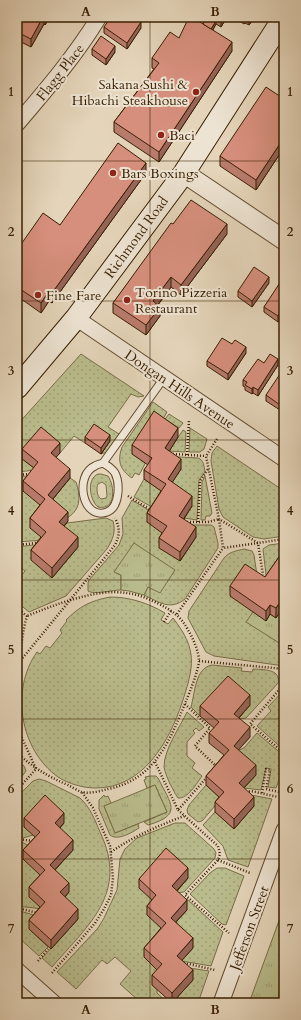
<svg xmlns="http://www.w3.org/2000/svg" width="301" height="1020" font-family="Cardo,serif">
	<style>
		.grass { fill: url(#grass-dots); stroke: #796d46; fill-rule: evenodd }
		.park { fill: url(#park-tufts); stroke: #796d46 }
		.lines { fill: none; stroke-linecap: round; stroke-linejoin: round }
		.service-casing { stroke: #644c2f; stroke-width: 9 }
		.minor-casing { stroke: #644c2f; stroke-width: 17 }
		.tertiary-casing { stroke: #644c2f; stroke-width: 21 }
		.secondary-casing { stroke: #391f01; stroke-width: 23 }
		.path { stroke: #391f01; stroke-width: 2.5; stroke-dasharray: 1 2; stroke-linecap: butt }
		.service { stroke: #ede3d2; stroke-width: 7 }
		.minor { stroke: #ede3d2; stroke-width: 15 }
		.tertiary { stroke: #ede3d2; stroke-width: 19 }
		.secondary { stroke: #ede3d2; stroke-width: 21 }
		.wall { fill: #b87b6c; stroke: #391f01 }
		.shaded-wall { fill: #966458; stroke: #391f01 }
		.building { fill: #d68f7d; stroke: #391f01 }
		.grid { fill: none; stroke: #391f01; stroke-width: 1; stroke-opacity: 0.55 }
		.poi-dot { fill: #8f2418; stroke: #ede3d2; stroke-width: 1.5 }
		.labels { text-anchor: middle; stroke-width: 4; stroke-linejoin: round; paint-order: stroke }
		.street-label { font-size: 14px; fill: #391f01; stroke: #ede3d2 }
		.poi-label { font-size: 14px; fill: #391f01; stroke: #ede3d2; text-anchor: start }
		.neatline { fill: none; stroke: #391f01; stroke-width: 1.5 }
		.grid-label { font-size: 13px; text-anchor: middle; font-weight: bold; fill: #391f01 }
	</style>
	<defs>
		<pattern id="grass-dots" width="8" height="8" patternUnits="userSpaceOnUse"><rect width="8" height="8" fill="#b9bb8c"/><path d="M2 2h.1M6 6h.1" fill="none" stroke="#a0a077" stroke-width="1.8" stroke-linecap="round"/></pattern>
		<pattern id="park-tufts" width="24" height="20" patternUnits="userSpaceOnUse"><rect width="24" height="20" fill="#b9bb8c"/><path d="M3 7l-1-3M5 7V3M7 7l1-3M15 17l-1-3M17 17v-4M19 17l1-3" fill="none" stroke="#a0a077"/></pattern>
	</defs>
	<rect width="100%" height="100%" fill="#e4d4b9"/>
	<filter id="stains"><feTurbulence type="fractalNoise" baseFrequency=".005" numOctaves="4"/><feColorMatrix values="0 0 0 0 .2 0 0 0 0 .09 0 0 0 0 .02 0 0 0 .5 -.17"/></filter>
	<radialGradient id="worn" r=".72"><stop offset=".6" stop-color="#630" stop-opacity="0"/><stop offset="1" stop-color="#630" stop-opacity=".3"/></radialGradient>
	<g class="grass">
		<polygon points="81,354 144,396 138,397 131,394 108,427 119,434 107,452 101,454 110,441 94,430 85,443 74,436 60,453 23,459 36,470 17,472 17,425"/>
		<path d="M 153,402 L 167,412 C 154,432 151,456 139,475 L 135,473 L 132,478 C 120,470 117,461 122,447 Z"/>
		<polygon points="169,414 183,423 179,428 165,419"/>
		<polygon points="190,428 207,439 204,449 200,452 189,452"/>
		<polygon points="183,430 186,432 185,452 169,451"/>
		<polygon points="217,446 284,491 284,536 264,539 253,537 223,517 219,509 211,461 212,453"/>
		<path d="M 180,457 L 198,458 C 204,460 204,466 205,472 L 199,480 L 197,520 L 184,518 L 192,506 L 168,489 L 165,458 Z"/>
		<path d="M 98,474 L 101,474 L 108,476 C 115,486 116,511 98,507 C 90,501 86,479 98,474 ZM 102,482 L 106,485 L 107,496 L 106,498 L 101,499 C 97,497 96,488 98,484 Z"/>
		<polygon points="27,476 45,509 44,540 17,542 17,477"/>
		<polygon points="205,476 212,513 210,516 206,516 205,520 201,520 202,482"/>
		<path d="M 70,478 L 76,482 C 81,498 81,511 65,519 L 48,505 Z"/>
		<polygon points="144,479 166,494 157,507 150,506 134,497"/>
		<path d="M 132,500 L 147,509 L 150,517 L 167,536 L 180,561 L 196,537 L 191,525 L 211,525 L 214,527 L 218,543 L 218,548 L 185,599 C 170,611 159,602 144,595 L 148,587 L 115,572 L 121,575 L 121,590 C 113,590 93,595 88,591 L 88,583 L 89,580 L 119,545 L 123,534 L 122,518 Z"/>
		<path d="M 106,518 L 113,521 C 116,532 113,539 107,549 L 66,596 L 29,612 L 17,602 L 17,581 L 25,571 L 17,565 L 17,547 L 33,545 L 42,547 L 59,532 L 67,523 Z"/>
		<polygon points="284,543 284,566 269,581 266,575 263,549 269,545"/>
		<path d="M 244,549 L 252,551 L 254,555 L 258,582 L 253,612 L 247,622 L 284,646 L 284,666 L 214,656 L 206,652 L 188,618 L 189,611 L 224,558 C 230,551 237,551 244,549 Z"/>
		<path d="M 110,597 C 130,597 148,603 165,613 L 161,620 L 168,624 L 173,618 C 198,650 194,666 182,703 C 169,742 143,788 96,788 C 83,788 69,784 58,777 C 20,750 10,690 37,652 L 40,654 L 46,646 L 50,648 L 62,633 L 60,630 L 67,621 L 66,620 C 80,606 90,601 110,597 Z"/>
		<polygon points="17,616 22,621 17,649"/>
		<path d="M 212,665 L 242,668 L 241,671 L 252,672 L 253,669 C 262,670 279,668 279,682 L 246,718 L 238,719 L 250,705 L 228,686 L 200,716 L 191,707 C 195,693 195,668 212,665 Z"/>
		<polygon points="284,690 284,750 257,726 271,711 268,707"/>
		<path d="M 187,712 L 204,727 L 199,731 L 196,728 L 193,731 L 195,733 L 187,742 L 187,756 L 195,763 L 192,768 L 202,776 C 197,783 188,799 178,798 C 175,794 173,789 170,784 C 168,779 165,773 164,767 C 164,749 180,727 187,712 Z"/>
		<polygon points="257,733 284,756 284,767 276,788 268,787 271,769 266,768 261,790 244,788 237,751 244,748"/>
		<polygon points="17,760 24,766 26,771 17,783"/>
		<path d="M 150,776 L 156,776 L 158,778 C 171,804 183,815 148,825 L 144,822 L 167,812 L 155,785 L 147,788 L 144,780 L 146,779 L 145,777 Z"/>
		<path d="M 39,779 L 46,781 L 80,798 C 90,807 95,820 100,832 C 129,893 89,924 52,967 L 42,958 L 78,919 L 50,875 L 73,849 L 33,835 L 23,838 L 17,837 L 17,797 L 33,781 Z"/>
		<polygon points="206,785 221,799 202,821 198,822 188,814 187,810 189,805"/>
		<path d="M 104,795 L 105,797 L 108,796 L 111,803 L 104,806 L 115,833 L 138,824 L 139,828 C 131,833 118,841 110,835 L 99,809 L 99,800 Z"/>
		<polygon points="251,795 272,799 248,867 228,860 223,846 203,825 215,812 234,829"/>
		<polygon points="175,823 185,823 214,849 216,853 215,858 184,892 175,893 188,878 156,905 166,933 162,974 157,989 157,993 168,1003 135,1003 138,1000 120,984 131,971 115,957 107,964 102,960 76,989 57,972 98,928 104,918 117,890 120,859 125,849 137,838"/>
		<polygon points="17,841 24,843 33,849 45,879 43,909 17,906"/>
		<polygon points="217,868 225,868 244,876 226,925 222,924 190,894 210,873"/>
		<polygon points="175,899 187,899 223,932 211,966 181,961 171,927"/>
		<polygon points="17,910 40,917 29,929 48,947 39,956 17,936"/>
		<polygon points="177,966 209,971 198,1003 174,1003 173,1002"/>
	</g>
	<g class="park">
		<polygon points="134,543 175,570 160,593 148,587 144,595 129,591 121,590 121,575 114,572"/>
		<polygon points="284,606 284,646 246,622 253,612 270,614 276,618"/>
		<polygon points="155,785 167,812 115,833 104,806"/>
		<polygon points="284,907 284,1003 249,1003"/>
	</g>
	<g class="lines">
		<g class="service-casing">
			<path id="service" d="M 103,463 C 108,466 112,468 115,473 C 120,483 120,507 107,512 C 82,521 74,475 95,466 C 97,464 101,464 103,463 L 164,378"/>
		</g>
		<g class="minor-casing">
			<g id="minor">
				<path d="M 17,124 C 46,90 76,55 99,17"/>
				<polyline points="76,318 284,459"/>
				<polyline points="17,970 54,1003"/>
				<polyline points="221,1003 284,830"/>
			</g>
		</g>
		<g class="tertiary-casing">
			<polyline id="tertiary" points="184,173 284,240"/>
		</g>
		<g class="secondary-casing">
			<polyline id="secondary" points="17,388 76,318 184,173 279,25 282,17"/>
		</g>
		<g class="path">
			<polyline points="217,439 206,456 219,519 258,543 284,539"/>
			<polyline points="173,454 206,456"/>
			<polyline points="187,455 189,420"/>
			<polyline points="17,475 29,474"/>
			<polyline points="128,496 151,510"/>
			<polyline points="187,522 208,522 219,519 223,548 258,543 263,575"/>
			<polyline points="198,522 200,481 208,469"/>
			<polyline points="17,545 36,543"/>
			<polyline points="17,572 17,574"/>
			<polyline points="17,608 27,616"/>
			<polyline points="177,614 223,548"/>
			<polyline points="164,622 171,611"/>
			<polyline points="199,661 284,669"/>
			<path d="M 17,665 L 115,545 C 120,535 120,528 115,518"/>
			<polyline points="284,684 250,724 284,753"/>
			<path d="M 17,691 C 20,665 20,640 27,616"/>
			<polyline points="185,704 210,728 195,746 216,766"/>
			<polyline points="17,717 18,729 36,769 17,790"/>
			<path d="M 17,753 C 34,768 47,776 68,785 C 72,787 77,790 81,792 C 90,794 100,791 108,789 C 154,780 170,741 186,701 C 190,691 198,672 199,661 C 199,652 193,638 188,630 C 181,616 171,610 157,603 C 147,598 137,594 126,593 C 97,588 54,605 27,616"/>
			<polyline points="155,762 178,810 208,776"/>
			<polyline points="246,792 251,791 278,797"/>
			<polyline points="262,793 266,769 270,770 266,789 279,792"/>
			<polyline points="178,810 218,846 220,854 218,860 185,895 229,933"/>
			<polyline points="17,839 33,841"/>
			<path d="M 111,852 C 134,836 158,826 184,816"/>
			<polyline points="218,860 250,873"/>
			<polyline points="281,891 284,890"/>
			<polyline points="17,908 38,913"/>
			<polyline points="38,961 48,949"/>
			<polyline points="184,963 215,970"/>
			<polyline points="52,973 95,923 104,909 111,895 113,878 110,846 93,808 82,792"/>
		</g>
		<use href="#service" class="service"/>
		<use href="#minor" class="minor"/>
		<use href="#tertiary" class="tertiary"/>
		<use href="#secondary" class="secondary"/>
	</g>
	<g class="wall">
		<polygon points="17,17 50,17 45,25 44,24 31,47 17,40"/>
		<polygon points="147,17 163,17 162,20 159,18 158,21"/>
		<polygon points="205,17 227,17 221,27 216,24 213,30 232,51 159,162 114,132 114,122 154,69 152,68 152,58 179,38 203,24 205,21"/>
		<polygon points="233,17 255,17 249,25 245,23 244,24"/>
		<polygon points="104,27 141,28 127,49 104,33"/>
		<polygon points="92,49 115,52 106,65 92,55"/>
		<polygon points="284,99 284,150 283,149 256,190 220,166 220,156"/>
		<polygon points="146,173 52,303 49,301 41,313 17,296 17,250 60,225"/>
		<polygon points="173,224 227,234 181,295 171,287 158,305 160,316 146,335 113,313 113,303"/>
		<polygon points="284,279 284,313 278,322 264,312 264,307"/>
		<polygon points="269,283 252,307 238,297 238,291"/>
		<polygon points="232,344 246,353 228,380 207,366 207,361"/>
		<polygon points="264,363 278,365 258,396 253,393 252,394 245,390 245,387 243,386 243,380"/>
		<polygon points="284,376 280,410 266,401 266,395"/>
		<polygon points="85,437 110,441 101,454 85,443"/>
		<polygon points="178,437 169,451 181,469 172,482 192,506 184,519 196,537 180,561 159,548 159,538 162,533 147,522 147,513 161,491 144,479 144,470 148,465 132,454 132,445"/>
		<polygon points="22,449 60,453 56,457 70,478 53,499 68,521 64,526 78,547 52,578 31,560 31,550 41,537 30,528 30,518 40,505 23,491 23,481 34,468 22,459"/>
		<polygon points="281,554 276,618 270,614 266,621 230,596 230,586 265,577"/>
		<polygon points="250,705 239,718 250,737 238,750 256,775 244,788 254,806 234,829 215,812 215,802 219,797 206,785 206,776 224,755 209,743 209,733 214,728 200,716 200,706"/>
		<polygon points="24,818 64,823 60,828 73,850 55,870 69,892 65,897 78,919 51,949 29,929 29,920 40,907 29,897 29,887 40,875 23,859 23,850 35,837 24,827"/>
		<polygon points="188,878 177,891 187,910 176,922 193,948 182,960 193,980 172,1003 152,985 152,975 157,970 144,957 144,948 161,928 147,915 147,906 152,900 139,888 139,879"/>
	</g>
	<g class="shaded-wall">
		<polygon points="43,17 44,17 44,24 31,47 31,39"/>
		<polygon points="45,17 50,17 45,25"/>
		<polygon points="224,17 227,17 221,27 221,21"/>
		<polygon points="251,17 255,17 249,25 249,20"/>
		<polygon points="216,21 216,24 210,34 210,31"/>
		<polygon points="141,22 141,28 127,49 127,43"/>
		<polygon points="232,42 232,51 159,162 159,152"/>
		<polygon points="115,46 115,52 106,65 106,59"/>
		<polygon points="283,139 283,149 256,190 256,180"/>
		<polygon points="146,163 146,173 52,303 52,293"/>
		<polygon points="227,224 227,234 181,295 181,285"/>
		<polygon points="171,277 171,287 153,311 153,301"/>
		<polygon points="269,277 269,283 252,307 252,301"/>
		<polygon points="49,291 49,301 41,313 41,303"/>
		<polygon points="160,307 160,316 146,335 146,325"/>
		<polygon points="284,307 284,313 278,322 278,316"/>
		<polygon points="246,347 246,353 228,380 228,374"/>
		<polygon points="278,359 278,365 258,396 258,390"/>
		<polygon points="253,387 253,393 252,394 252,389"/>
		<polygon points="284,399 284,405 280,410 280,405"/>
		<polygon points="178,428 178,437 165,458 165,448"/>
		<polygon points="110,435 110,441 101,454 101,448"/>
		<polygon points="60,443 60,453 51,463 51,453"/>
		<polygon points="181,459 181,469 168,489 168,479"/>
		<polygon points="70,469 70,478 48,505 48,495"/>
		<polygon points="192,496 192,506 179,526 179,516"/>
		<polygon points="68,512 68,521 59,532 59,522"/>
		<polygon points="196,527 196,537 180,561 180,552"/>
		<polygon points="78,537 78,547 52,578 52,568"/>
		<polygon points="284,596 284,606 276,618 276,608"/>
		<polygon points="270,605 270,614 266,621 266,611"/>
		<polygon points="250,695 250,705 234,723 234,714"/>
		<polygon points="250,727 250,737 234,755 234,746"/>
		<polygon points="256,765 256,775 239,793 239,783"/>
		<polygon points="254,797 254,806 234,829 234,819"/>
		<polygon points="64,813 64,823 55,833 55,823"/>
		<polygon points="73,840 73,850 50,875 50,865"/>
		<polygon points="188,868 188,878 172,896 172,886"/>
		<polygon points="69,883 69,892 60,902 60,892"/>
		<polygon points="187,900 187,910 171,927 171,918"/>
		<polygon points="78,909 78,919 51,949 51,940"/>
		<polygon points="193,938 193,948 177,966 177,956"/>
		<polygon points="193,970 193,980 172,1003 172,993"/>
	</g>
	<g class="building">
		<polygon points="17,17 43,17 31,39 17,32"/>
		<polygon points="111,17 133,17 141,22 127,43 104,27"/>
		<polygon points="189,17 192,17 232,42 159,152 114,122 159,63 152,58 170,32 179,38"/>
		<polygon points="205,17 210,17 216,21 211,29 203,24 206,19 205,18"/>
		<polygon points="215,17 224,17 221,21"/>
		<polygon points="245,17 251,17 249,20"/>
		<polygon points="101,36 115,46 106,59 92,49"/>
		<polygon points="266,87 284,99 284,140 283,139 256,180 220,156"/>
		<polygon points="118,143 146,163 52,293 49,291 41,303 17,287 17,250 43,213 60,225"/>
		<polygon points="191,200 227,224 181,285 171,277 153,301 160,307 146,325 113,303 171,223 173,224"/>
		<polygon points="254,267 269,277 252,301 238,291"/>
		<polygon points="283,278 284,279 284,307 278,316 264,307"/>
		<polygon points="222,338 232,344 235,340 246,347 228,374 207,361"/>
		<polygon points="270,354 278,359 258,390 253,387 252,389 245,385 247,382 243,380 258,359 264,363"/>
		<polygon points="280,374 284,376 284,399 280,405 266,395"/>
		<polygon points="154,411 178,428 165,448 181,459 168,479 192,496 179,516 196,527 180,552 159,538 167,526 147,513 166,484 144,470 152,458 132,445"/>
		<polygon points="94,424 110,435 101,448 85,437"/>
		<polygon points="41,427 60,443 51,453 70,469 48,495 68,512 59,522 78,537 52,568 31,550 46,532 30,518 45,499 23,481 38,462 22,449"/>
		<polygon points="281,554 284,556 284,596 276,608 270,605 266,611 230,586 245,564 265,577"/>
		<polygon points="228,676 250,695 234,714 250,727 234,746 256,765 239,783 254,797 234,819 215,802 224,792 206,776 229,750 209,733 219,722 200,706"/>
		<polygon points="45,795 64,813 55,823 73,840 50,865 69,883 60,892 78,909 51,940 29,920 45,902 29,887 45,870 23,850 40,832 24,818"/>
		<polygon points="166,848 188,868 172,886 187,900 171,918 193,938 177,956 193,970 172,993 152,975 162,964 144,948 166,923 147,906 156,895 139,879"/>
	</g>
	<path class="grid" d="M 150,17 L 150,1003M 17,161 L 284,161M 17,301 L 284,301M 17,440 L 284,440M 17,580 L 284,580M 17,719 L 284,719M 17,859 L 284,859"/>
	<g class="poi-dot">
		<circle cx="196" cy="92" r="4"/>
		<circle cx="161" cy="135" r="4"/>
		<circle cx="113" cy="173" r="4"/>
		<circle cx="38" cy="295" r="4"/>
		<circle cx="127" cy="300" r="4"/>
	</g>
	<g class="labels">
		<g class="street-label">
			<text transform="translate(60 72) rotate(-52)" y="5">Flagg Place</text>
			<text transform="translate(136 237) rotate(-54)" y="5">Richmond Road</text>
			<text transform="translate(180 389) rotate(34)" y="5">Dongan Hills Avenue</text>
			<text transform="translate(249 928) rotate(-70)" y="5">Jefferson Street</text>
		</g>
		<g class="poi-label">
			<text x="188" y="89" text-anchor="end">Sakana Sushi &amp;<tspan x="188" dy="16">Hibachi Steakhouse</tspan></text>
			<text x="169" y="140">Baci</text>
			<text x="121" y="178">Bars Boxings</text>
			<text x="135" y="297">Torino Pizzeria<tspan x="135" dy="16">Restaurant</tspan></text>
			<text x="46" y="300">Fine Fare</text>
		</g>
	</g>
	<rect width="301" height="1020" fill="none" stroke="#e4d4b9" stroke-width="44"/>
	<rect x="22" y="22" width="257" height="976" class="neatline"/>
	<g class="grid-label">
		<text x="86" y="16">A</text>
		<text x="215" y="16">B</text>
		<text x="11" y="96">1</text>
		<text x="290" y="96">1</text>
		<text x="11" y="236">2</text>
		<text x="290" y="236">2</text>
		<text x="11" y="375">3</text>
		<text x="290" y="375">3</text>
		<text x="11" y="515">4</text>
		<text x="290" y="515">4</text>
		<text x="11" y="654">5</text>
		<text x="290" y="654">5</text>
		<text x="11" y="793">6</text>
		<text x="290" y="793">6</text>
		<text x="11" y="933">7</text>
		<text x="290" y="933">7</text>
		<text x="86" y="1014">A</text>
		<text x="215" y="1014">B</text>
	</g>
	<rect width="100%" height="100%" filter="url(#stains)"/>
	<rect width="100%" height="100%" fill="url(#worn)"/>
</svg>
